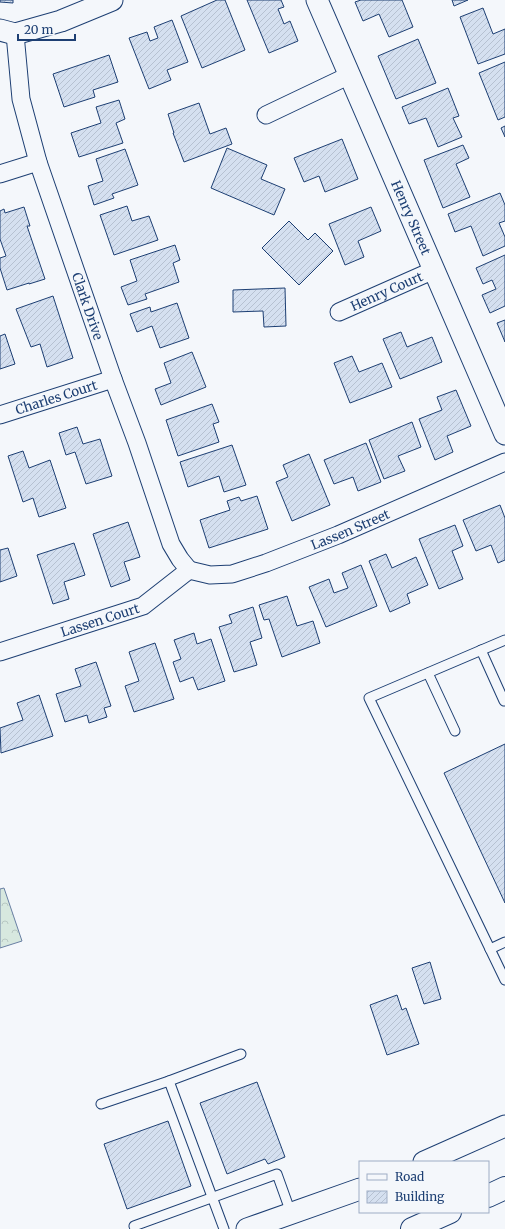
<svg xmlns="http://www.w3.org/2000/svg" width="505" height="1229" font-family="Merriweather,serif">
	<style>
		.park { fill: url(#park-crowns); stroke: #687fa3 }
		.building { fill: url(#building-hatch); stroke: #1d3f73 }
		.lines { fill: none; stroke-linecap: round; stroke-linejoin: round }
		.service-casing { stroke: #1d3f73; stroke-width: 11 }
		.minor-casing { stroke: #1d3f73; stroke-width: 19 }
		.tertiary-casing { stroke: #1d3f73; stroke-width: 23 }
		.motorway-casing { stroke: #1d3f73; stroke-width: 24 }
		.service { stroke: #f4f7fb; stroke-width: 9 }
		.minor { stroke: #f4f7fb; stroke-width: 17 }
		.tertiary { stroke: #f4f7fb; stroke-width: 21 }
		.motorway { stroke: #f4f7fb; stroke-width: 22 }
		.labels { text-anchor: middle; stroke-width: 3; stroke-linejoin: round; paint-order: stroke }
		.street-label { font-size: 13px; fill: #1d3f73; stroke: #f4f7fb }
	</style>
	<defs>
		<pattern id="park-crowns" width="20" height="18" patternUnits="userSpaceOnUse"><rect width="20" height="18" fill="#d7e8df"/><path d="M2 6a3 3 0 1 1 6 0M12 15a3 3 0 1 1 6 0" fill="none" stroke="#b8c8c3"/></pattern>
		<pattern id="building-hatch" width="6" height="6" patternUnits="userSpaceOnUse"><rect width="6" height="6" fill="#d5e0f0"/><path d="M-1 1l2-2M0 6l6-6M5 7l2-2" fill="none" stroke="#b6c1d1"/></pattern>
	</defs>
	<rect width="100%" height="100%" fill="#f4f7fb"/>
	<polygon class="park" points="4,888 22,941 0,948 0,889"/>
	<g class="building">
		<polygon points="0,0 13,0 13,3 0,2"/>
		<polygon points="217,0 225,0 245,50 202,68 181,16"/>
		<polygon points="247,0 281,0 284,7 278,9 284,24 290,21 298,41 269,53"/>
		<polygon points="361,0 402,0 413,27 389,37 379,14 363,21 355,2"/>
		<polygon points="452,0 468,0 454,6"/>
		<polygon points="483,8 493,34 505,29 505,54 478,64 460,17"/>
		<polygon points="172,20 188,62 167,70 171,80 149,89 129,38 147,32 150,41 158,38 154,27"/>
		<polygon points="418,39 436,83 396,99 378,56"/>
		<polygon points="109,55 118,82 93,90 95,97 64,107 53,74"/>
		<polygon points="505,62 505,117 498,120 479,73"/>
		<polygon points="448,88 459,116 453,118 462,137 438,147 426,118 409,124 402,107"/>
		<polygon points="119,100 125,119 116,123 123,143 79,157 71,133 101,123 96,107"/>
		<polygon points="199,103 210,134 226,128 232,144 184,162 173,133 174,133 168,114"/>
		<polygon points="505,126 505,137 501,128"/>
		<polygon points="342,139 358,179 325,192 319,176 304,182 294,158"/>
		<polygon points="463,145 469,158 456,164 470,197 443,208 424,160"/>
		<polygon points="227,148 267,165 261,179 285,189 274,215 211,188"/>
		<polygon points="125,149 138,185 112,194 114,198 94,205 88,186 103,181 96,159"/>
		<polygon points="500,193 505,205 505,221 499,223 505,237 505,246 483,256 471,226 455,232 448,214"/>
		<polygon points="127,206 132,221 149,216 158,240 114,255 100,215"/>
		<polygon points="24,207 30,226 27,226 45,279 29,284 29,283 7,290 0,268 0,258 6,256 0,239 0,211 4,209 5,213"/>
		<polygon points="371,207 381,231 358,241 364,257 345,265 329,224"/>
		<polygon points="289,221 308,240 315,233 333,251 299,285 262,248"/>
		<polygon points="175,245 180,260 173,263 179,282 145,294 147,299 128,305 121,287 137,281 130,260"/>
		<polygon points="505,255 505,306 490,313 482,295 496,289 492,280 483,284 476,268"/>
		<polygon points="285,288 286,326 264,327 263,311 233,312 233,290"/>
		<polygon points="53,296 73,358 47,367 40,344 31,347 16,309"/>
		<polygon points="177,303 189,338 160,348 152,326 137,332 130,314 150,307 151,312"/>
		<polygon points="505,320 505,342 497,323"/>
		<polygon points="401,332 407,347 432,337 442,362 400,379 383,339"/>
		<polygon points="5,334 15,364 0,369 0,336"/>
		<polygon points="192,352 206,387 161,405 155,389 171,383 164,363"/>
		<polygon points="352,356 359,372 382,363 392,387 350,403 334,363"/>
		<polygon points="456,390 471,426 447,436 453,452 435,460 419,419 442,410 437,397"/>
		<polygon points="212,404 219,422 213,424 219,442 178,456 166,420"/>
		<polygon points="412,422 421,447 398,456 405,471 384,479 369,440"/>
		<polygon points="77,427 83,444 100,439 112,476 86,484 75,452 66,455 59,433"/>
		<polygon points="366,443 381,482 358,491 353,477 334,484 324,460"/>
		<polygon points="232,445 246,485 224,492 219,476 188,487 180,462"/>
		<polygon points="23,451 29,468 50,460 66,508 39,517 33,498 23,502 8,456"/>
		<polygon points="309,454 330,505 292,521 276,482 288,477 283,465"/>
		<polygon points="257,496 268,529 209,548 200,520 230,510 227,501 239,497 241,501"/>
		<polygon points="500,505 505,518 505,560 498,563 491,545 476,551 463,520"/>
		<polygon points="128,522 140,557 124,562 130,580 111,587 93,534"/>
		<polygon points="455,525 463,546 452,551 463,579 439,589 419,539"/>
		<polygon points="74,543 85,575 64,582 69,599 53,604 37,555"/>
		<polygon points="8,548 17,576 0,582 0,550"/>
		<polygon points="386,554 392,568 416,557 428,585 407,594 410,603 390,612 369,561"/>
		<polygon points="361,565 377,606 326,627 309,587 329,579 334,593 348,588 342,573"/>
		<polygon points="287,596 297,626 313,621 320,643 282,657 269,619 264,620 259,605"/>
		<polygon points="253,607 262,638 250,642 257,665 234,672 219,627 232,623 229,615"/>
		<polygon points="194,633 197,644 211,639 225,681 198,690 193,677 180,682 173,662 181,659 174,640"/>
		<polygon points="155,643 174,699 134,712 125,686 139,681 129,652"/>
		<polygon points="96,662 111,706 104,708 107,717 89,723 87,715 65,722 56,694 81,686 75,669"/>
		<polygon points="39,695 53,736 1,753 0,728 23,720 17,703"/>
		<polygon points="505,744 505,903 444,773"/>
		<polygon points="430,962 441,999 424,1004 412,968"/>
		<polygon points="397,995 402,1010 406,1008 419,1044 387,1055 370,1005"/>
		<polygon points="257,1082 285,1157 268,1164 265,1159 227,1174 200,1103"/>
		<polygon points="168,1121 191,1186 127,1209 104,1144"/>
	</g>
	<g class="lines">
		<g class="service-casing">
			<g id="service">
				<polyline points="505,640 369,698 505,980"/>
				<polyline points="481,650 504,701"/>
				<polyline points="428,673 455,731"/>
				<polyline points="490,949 505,942"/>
				<polyline points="169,1081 241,1054"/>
				<polyline points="101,1104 169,1081 224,1229"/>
				<polyline points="135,1229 134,1226 277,1174 291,1213"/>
			</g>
		</g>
		<g class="minor-casing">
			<g id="minor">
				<path id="s1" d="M 15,34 L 21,99 L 38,162 L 113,379 L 137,443 L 171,544 L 180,559 L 189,570"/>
				<polyline points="266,115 350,75"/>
				<polyline points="0,174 38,162"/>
				<path id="s2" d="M 339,312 L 434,270"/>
				<path id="s3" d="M 0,415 L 113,379"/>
				<path id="s4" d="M 189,570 L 210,575 L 232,574 L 266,563 L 338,535 L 505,462"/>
				<path id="s5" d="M 0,652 L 143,606 L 189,570"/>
			</g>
		</g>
		<g class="tertiary-casing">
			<g id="tertiary">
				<path id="s6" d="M 317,0 L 505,434"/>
				<polyline points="0,30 15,34 61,21 112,0"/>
				<polyline points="424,1162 505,1126"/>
				<polyline points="247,1229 360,1189"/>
			</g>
		</g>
		<g class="motorway-casing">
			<g id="motorway">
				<polyline points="488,1196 505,1188"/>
				<polyline points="412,1229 450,1212"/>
			</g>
		</g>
		<use href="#service" class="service"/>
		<use href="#minor" class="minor"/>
		<use href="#tertiary" class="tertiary"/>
		<use href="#motorway" class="motorway"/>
	</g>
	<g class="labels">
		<g class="street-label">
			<text dy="5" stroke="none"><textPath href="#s6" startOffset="237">Henry Street</textPath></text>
			<text dy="5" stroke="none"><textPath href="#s2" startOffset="52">Henry Court</textPath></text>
			<text dy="5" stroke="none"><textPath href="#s1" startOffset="283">Clark Drive</textPath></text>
			<text dy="5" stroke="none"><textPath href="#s3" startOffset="59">Charles Court</textPath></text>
			<text dy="5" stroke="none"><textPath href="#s4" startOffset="170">Lassen Street</textPath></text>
			<text dy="5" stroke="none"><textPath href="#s5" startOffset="105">Lassen Court</textPath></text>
		</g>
	</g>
	<rect x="359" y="1161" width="130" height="52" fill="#f4f7fb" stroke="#9eadc5"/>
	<rect x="367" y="1174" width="20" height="6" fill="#f4f7fb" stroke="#9eadc5"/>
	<text x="395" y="1181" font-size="12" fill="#1d3f73">Road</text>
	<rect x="367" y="1191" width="20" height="12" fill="url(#building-hatch)" stroke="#9eadc5"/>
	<text x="395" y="1201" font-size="12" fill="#1d3f73">Building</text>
	<path d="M18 34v6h57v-6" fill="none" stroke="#1d3f73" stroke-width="2"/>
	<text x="24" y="34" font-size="12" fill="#1d3f73" stroke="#f4f7fb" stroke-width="3" paint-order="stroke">20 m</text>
</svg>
